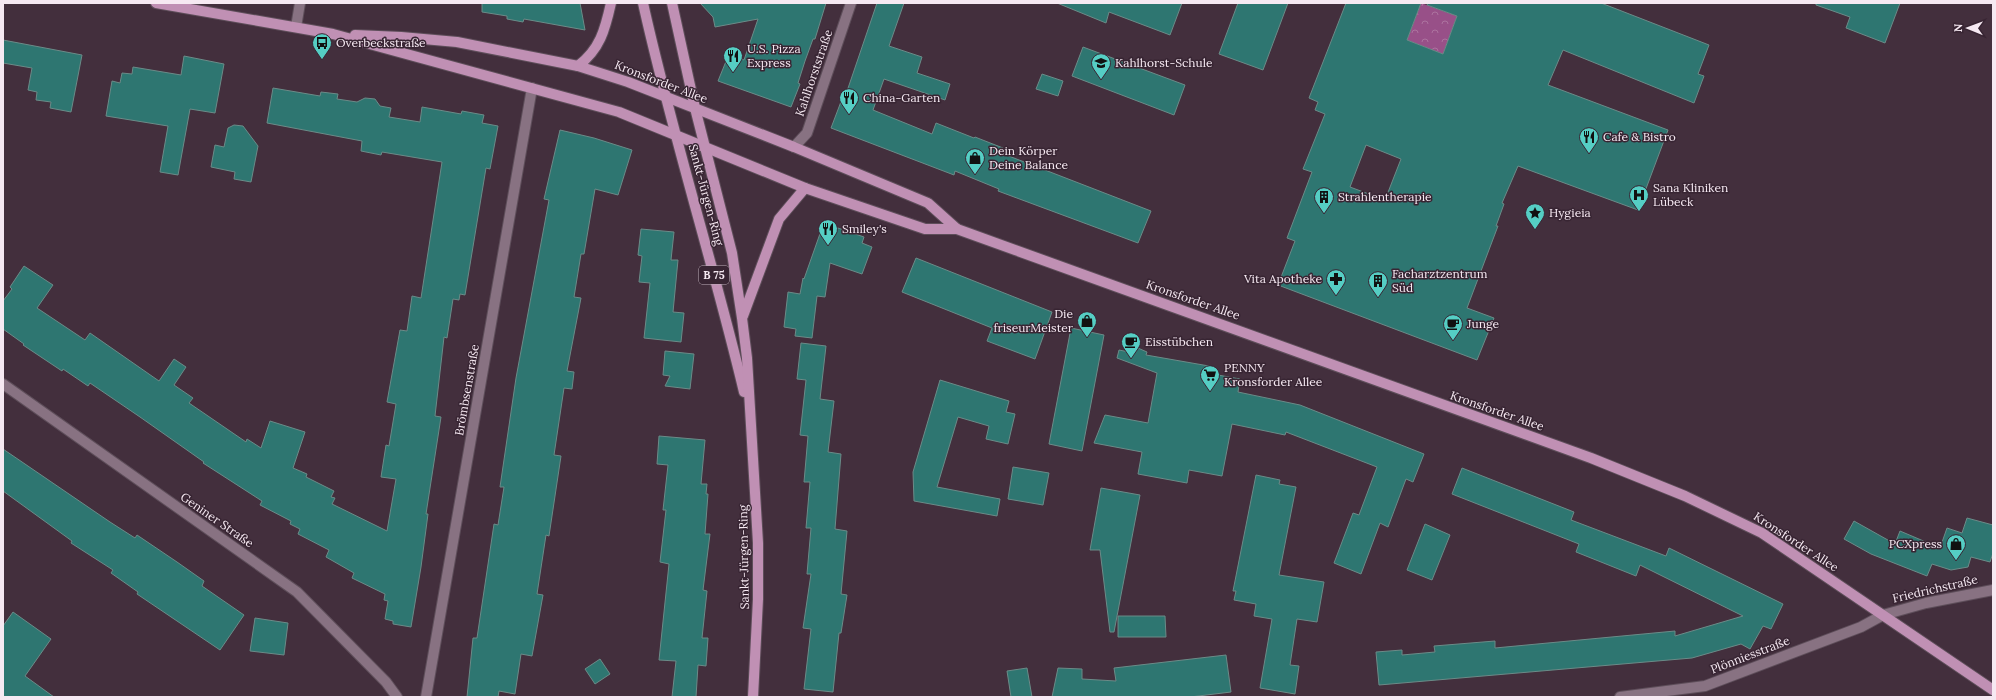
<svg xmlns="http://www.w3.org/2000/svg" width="1996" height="700" font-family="Lora,serif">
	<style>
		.forest { fill: url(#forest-crowns) }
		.building { fill: #2e7671; stroke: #6b8b88; fill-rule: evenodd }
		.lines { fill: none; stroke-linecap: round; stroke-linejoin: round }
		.minor-casing { stroke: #5e4e5a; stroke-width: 12 }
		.major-casing { stroke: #5e4e5a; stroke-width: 12 }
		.minor { stroke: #887282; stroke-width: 10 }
		.major { stroke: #c090b4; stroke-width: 10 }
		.labels { text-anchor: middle; stroke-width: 3; stroke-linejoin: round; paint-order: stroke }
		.shield { fill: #382533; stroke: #bdaeb9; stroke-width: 1 }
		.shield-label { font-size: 11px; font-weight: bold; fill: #f6e9f2 }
		.poi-label { font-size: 12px; fill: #f6e9f2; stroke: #382533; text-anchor: start }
		.street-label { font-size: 12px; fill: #f6e9f2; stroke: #382533 }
	</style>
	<defs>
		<pattern id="forest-crowns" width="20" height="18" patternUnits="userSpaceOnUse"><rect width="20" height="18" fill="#985088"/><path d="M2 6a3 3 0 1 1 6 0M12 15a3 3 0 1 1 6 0" fill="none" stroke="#ac729f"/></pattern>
	</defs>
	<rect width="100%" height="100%" fill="#432f3d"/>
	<polygon class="forest" points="1421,3 1457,16 1443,54 1407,40"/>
	<g class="building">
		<polygon points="482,3 580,3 585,30 524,19 523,22 507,19 507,16 482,12"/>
		<polygon points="700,3 826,3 815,39 813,39 805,61 798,83 800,84 791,107 718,81 729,54 744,60 758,19 715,27 713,17"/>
		<polygon points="877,3 904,3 889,46 922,57 917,73 950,84 945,100 884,79 873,110 932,134 936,123 974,138 975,137 1003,148 1001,153 1151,211 1138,243 998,191 999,189 955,171 954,175 831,128 842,99 844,100"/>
		<polygon points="1057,3 1182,3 1170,35 1109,12 1106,23"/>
		<polygon points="1238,3 1288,3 1263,70 1219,54"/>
		<path d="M 1346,3 L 1421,3 L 1407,40 L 1443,54 L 1457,16 L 1427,5 L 1428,3 L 1601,3 L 1709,45 L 1698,74 L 1704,76 L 1694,103 L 1563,50 L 1548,85 L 1668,130 L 1638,210 L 1518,166 L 1502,203 L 1504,204 L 1496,226 L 1498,226 L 1467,308 L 1494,318 L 1477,360 L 1278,285 L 1295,241 L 1287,238 L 1312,172 L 1303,169 L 1325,114 L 1315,110 L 1318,102 L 1309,98 ZM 1366,145 L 1401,159 L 1385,200 L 1350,187 Z"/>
		<polygon points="1816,3 1900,3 1885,43 1846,28 1850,17 1816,5"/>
		<polygon points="3,40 82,55 71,112 50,108 51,102 36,100 37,92 28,90 32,68 3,63"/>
		<polygon points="1083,47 1185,85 1174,115 1072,76"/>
		<polygon points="184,56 224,64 215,113 190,109 178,175 160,172 168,126 106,116 112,81 120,83 122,73 132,74 133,67 181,75"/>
		<polygon points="1042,74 1063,81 1058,96 1036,89"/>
		<polygon points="273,88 320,96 321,92 338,94 337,99 357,102 365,98 375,99 380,106 391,108 389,117 420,122 422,107 461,114 462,111 484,115 482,123 498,126 490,169 486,168 465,295 460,294 459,300 453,299 447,338 444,337 435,416 441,417 426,514 428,514 421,567 411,627 393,624 393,621 385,619 388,601 384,600 385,594 352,578 354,573 326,557 329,550 298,534 300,529 290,524 291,521 260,505 262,501 203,463 204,462 140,417 90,383 88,386 63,369 62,371 23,345 24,344 3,329 3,301 12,289 10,287 24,266 53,285 37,308 85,340 90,333 159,381 174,359 186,367 174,385 193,398 189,403 246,442 247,439 261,448 270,421 305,432 293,468 307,474 306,477 334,491 331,497 335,498 332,504 387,531 396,479 381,477 386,445 389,446 396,404 387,402 400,330 407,331 412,296 421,298 442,162 382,152 381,155 361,151 362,141 267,123"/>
		<polygon points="234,125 243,126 258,146 251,182 234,179 235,172 211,167 215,145 224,147 228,128"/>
		<polygon points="560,130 594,138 632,150 618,195 595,189 584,254 581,254 574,297 581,298 567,371 574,372 572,389 564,388 554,455 561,456 549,536 546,535 537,594 543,595 532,656 521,654 515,694 499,691 498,697 467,697 473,638 477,638 494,524 498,525 504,487 500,487 516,378 549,200 544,199"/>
		<polygon points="835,227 864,237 862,243 872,247 862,274 830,263 825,297 817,296 812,338 795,336 796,329 784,327 788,292 800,294 803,278 804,279 822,228 833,232"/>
		<polygon points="641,229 674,232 671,260 678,260 673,312 684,313 681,342 644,338 650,283 639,282 642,256 638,255"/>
		<polygon points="916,258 1052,312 1035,359 987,341 992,328 902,292"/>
		<polygon points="1071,328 1104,335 1082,451 1049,444"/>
		<polygon points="801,343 826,346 820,399 834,401 828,452 841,454 835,529 847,531 841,594 847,595 841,633 839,633 833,692 804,689 811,629 803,628 811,574 807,574 811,528 806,528 810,482 804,482 808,436 800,435 806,380 797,379"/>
		<polygon points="1131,345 1147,352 1146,355 1209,366 1207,373 1240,379 1238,392 1300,405 1424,454 1413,482 1406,479 1388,527 1380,523 1361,574 1334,563 1353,513 1359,515 1377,467 1286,432 1285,435 1232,424 1222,476 1189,470 1187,483 1138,474 1142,452 1094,443 1105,415 1148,423 1157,373 1117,358 1119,350 1129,352"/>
		<polygon points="665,351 694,354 690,389 665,386 670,376 663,375"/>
		<polygon points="940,380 1009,401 1006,412 1015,414 1008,444 986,439 989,426 958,417 937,487 1000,499 997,516 914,501 913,472"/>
		<polygon points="659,436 705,440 701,484 707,484 706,494 708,494 705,534 710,534 703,590 707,591 702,638 708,638 706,666 698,665 696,697 672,697 676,661 659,660 669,564 660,562 666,510 663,510 668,465 657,464"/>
		<polygon points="3,449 110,522 135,538 137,535 177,562 204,581 202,586 244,615 220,650 137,594 138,592 111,573 113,570 71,543 72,541 3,491"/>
		<polygon points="1013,467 1049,473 1043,505 1008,499"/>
		<polygon points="1462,468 1574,512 1571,520 1666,556 1669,548 1783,604 1771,629 1763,626 1750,649 1741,644 1692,658 1379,685 1376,652 1402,650 1402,655 1435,652 1434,646 1495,641 1495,648 1675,631 1675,636 1743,616 1640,565 1636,576 1576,552 1579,544 1452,494"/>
		<polygon points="1256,475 1280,480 1279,484 1296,487 1279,575 1324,582 1317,622 1297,619 1290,665 1299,666 1295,694 1260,688 1272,619 1254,616 1256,604 1234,600 1236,591 1233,591"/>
		<polygon points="1101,488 1140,495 1114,632 1110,632 1100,550 1090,550"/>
		<polygon points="1967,518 1993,525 1993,553 1990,562 1971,557 1968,567 1951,570 1932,564 1927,576 1871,554 1844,539 1854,521 1895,544 1900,531 1940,548 1947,528 1962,533"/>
		<polygon points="1425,524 1450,535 1432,580 1407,570"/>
		<polygon points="13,612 51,639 25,676 54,697 3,697 3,626"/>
		<polygon points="1118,616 1165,616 1166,637 1118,637"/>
		<polygon points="255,618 288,623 284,655 250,651"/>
		<polygon points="1226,655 1231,692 1190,697 1052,697 1058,668 1082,669 1082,679 1116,681 1114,668"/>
		<polygon points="600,659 610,674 595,684 585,669"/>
		<polygon points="1027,668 1032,697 1011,697 1007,671"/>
	</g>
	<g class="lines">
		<g class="minor-casing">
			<g id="minor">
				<polyline points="296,27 300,3"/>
				<polyline points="794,147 807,133 851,3"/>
				<polyline points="3,384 297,592 386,682 397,697"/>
				<polyline points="426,697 532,88"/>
				<polyline points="1620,697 1705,686 1861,627 1883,615 1926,603 1993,590"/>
			</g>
		</g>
		<g class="major-casing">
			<g id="major">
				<polyline points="156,3 333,34 619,112 805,188 925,229 957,229 1591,458 1685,496 1762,533 1993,690"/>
				<path d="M 643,3 C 672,134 713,262 744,392"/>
				<polyline points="672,3 695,108 732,253 742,318 747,358 758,543 758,599 753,697"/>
				<polyline points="355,35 401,37 457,42 578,66 628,82 794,147 928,203 957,229"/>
				<path d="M 578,66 C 600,49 605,30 611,3"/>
				<polyline points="743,316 779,219 805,188"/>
			</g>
		</g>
		<use href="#minor" class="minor"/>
		<use href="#major" class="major"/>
	</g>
	<defs>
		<g id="bus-pin" transform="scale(1)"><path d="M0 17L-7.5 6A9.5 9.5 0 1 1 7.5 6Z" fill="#55cec4" stroke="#382533"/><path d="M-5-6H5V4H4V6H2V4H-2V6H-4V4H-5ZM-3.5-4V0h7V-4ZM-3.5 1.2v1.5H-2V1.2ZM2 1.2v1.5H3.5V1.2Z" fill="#111"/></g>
		<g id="restaurant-pin" transform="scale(1)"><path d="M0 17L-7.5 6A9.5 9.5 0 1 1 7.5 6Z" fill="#55cec4" stroke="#382533"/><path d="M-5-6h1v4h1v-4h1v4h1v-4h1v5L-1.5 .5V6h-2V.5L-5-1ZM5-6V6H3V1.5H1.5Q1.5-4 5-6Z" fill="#111"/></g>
		<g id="school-pin" transform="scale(1)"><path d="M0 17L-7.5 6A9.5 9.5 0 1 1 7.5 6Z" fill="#55cec4" stroke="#382533"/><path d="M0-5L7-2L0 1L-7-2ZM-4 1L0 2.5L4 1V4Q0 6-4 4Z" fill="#111"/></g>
		<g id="shop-pin" transform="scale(1)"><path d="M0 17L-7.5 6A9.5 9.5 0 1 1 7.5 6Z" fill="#55cec4" stroke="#382533"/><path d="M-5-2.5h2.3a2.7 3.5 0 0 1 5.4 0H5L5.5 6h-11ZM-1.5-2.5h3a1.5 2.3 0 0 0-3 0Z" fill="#111"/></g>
		<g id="hospital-pin" transform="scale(1)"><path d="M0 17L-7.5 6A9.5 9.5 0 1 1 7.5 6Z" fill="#55cec4" stroke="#382533"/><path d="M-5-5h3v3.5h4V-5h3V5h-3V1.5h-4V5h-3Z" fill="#111"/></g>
		<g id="building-pin" transform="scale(1)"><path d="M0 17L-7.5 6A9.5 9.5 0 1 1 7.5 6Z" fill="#55cec4" stroke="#382533"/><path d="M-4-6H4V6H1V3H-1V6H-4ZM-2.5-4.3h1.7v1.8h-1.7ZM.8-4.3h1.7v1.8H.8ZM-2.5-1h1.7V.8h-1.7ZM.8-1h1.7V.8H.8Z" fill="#111"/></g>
		<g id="sight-pin" transform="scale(1)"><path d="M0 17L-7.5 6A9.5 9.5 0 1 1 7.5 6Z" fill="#55cec4" stroke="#382533"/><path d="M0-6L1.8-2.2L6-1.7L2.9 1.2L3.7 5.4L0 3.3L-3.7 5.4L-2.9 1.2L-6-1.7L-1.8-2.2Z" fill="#111"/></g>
		<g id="pharmacy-pin" transform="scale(1)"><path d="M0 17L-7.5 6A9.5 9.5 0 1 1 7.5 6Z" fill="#55cec4" stroke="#382533"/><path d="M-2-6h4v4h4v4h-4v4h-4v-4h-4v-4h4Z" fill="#111"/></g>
		<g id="cafe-pin" transform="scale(1)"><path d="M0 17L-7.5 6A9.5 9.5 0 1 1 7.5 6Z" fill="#55cec4" stroke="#382533"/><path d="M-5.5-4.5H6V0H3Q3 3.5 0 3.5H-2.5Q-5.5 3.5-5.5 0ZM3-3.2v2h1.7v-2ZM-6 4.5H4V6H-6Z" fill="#111"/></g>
		<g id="supermarket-pin" transform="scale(1)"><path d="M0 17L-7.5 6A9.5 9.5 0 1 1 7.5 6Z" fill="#55cec4" stroke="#382533"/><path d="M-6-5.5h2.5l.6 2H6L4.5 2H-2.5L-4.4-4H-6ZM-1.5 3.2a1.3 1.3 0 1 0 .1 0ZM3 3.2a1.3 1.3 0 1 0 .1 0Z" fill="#111"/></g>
	</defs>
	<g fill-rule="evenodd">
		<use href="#bus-pin" x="322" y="43"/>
		<use href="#restaurant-pin" x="733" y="56"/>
		<use href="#school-pin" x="1101" y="63"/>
		<use href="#restaurant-pin" x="849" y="98"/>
		<use href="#restaurant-pin" x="1589" y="137"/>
		<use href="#shop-pin" x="975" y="158"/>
		<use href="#hospital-pin" x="1639" y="195"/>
		<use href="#building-pin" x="1324" y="197"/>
		<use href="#sight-pin" x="1535" y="213"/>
		<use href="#restaurant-pin" x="828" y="229"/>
		<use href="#pharmacy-pin" x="1336" y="279"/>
		<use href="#building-pin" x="1378" y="281"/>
		<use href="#shop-pin" x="1087" y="321"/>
		<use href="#cafe-pin" x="1453" y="324"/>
		<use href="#cafe-pin" x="1131" y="342"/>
		<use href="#supermarket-pin" x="1210" y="375"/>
		<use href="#shop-pin" x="1956" y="544"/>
	</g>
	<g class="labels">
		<rect class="shield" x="699" y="266" width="30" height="18" rx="3"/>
		<g class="shield-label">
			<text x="714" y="279">B 75</text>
		</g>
		<g class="poi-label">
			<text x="336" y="47">Overbeckstraße</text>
			<text x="747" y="53">U.S. Pizza<tspan x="747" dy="14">Express</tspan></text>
			<text x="1115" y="67">Kahlhorst-Schule</text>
			<text x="863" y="102">China-Garten</text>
			<text x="1603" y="141">Cafe &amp; Bistro</text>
			<text x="989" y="155">Dein Körper<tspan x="989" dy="14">Deine Balance</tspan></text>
			<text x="1653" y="192">Sana Kliniken<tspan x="1653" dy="14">Lübeck</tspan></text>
			<text x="1338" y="201">Strahlentherapie</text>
			<text x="1549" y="217">Hygieia</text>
			<text x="842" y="233">Smiley's</text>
			<text x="1392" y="278">Facharztzentrum<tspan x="1392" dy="14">Süd</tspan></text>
			<text x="1322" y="283" text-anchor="end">Vita Apotheke</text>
			<text x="1073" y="318" text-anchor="end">Die<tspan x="1073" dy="14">friseurMeister</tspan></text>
			<text x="1467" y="328">Junge</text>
			<text x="1145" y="346">Eisstübchen</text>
			<text x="1224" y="372">PENNY<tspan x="1224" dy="14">Kronsforder Allee</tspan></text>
			<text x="1942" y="548" text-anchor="end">PCXpress</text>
		</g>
		<g class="street-label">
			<text transform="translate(814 73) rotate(-71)" y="4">Kahlhorststraße</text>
			<text transform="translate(661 82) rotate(21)" y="4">Kronsforder Allee</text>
			<text transform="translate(706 195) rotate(75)" y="4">Sankt-Jürgen-Ring</text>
			<text transform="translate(1193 300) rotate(19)" y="4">Kronsforder Allee</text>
			<text transform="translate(467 390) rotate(-80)" y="4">Brömbsenstraße</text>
			<text transform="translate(1497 411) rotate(19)" y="4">Kronsforder Allee</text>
			<text transform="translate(217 520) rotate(35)" y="4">Geniner Straße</text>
			<text transform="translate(1796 542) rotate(33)" y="4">Kronsforder Allee</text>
			<text transform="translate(744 557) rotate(-91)" y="4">Sankt-Jürgen-Ring</text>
			<text transform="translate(1935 589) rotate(-13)" y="4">Friedrichstraße</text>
			<text transform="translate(1750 655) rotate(-21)" y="4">Plönniesstraße</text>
		</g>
	</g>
	<rect width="1996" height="700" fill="none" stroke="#f6e9f2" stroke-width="8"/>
	<g transform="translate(1968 28) rotate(271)" stroke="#382533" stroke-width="3" paint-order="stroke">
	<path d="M0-3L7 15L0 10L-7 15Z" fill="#f6e9f2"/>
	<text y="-6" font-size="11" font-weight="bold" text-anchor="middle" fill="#f6e9f2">N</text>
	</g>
</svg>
